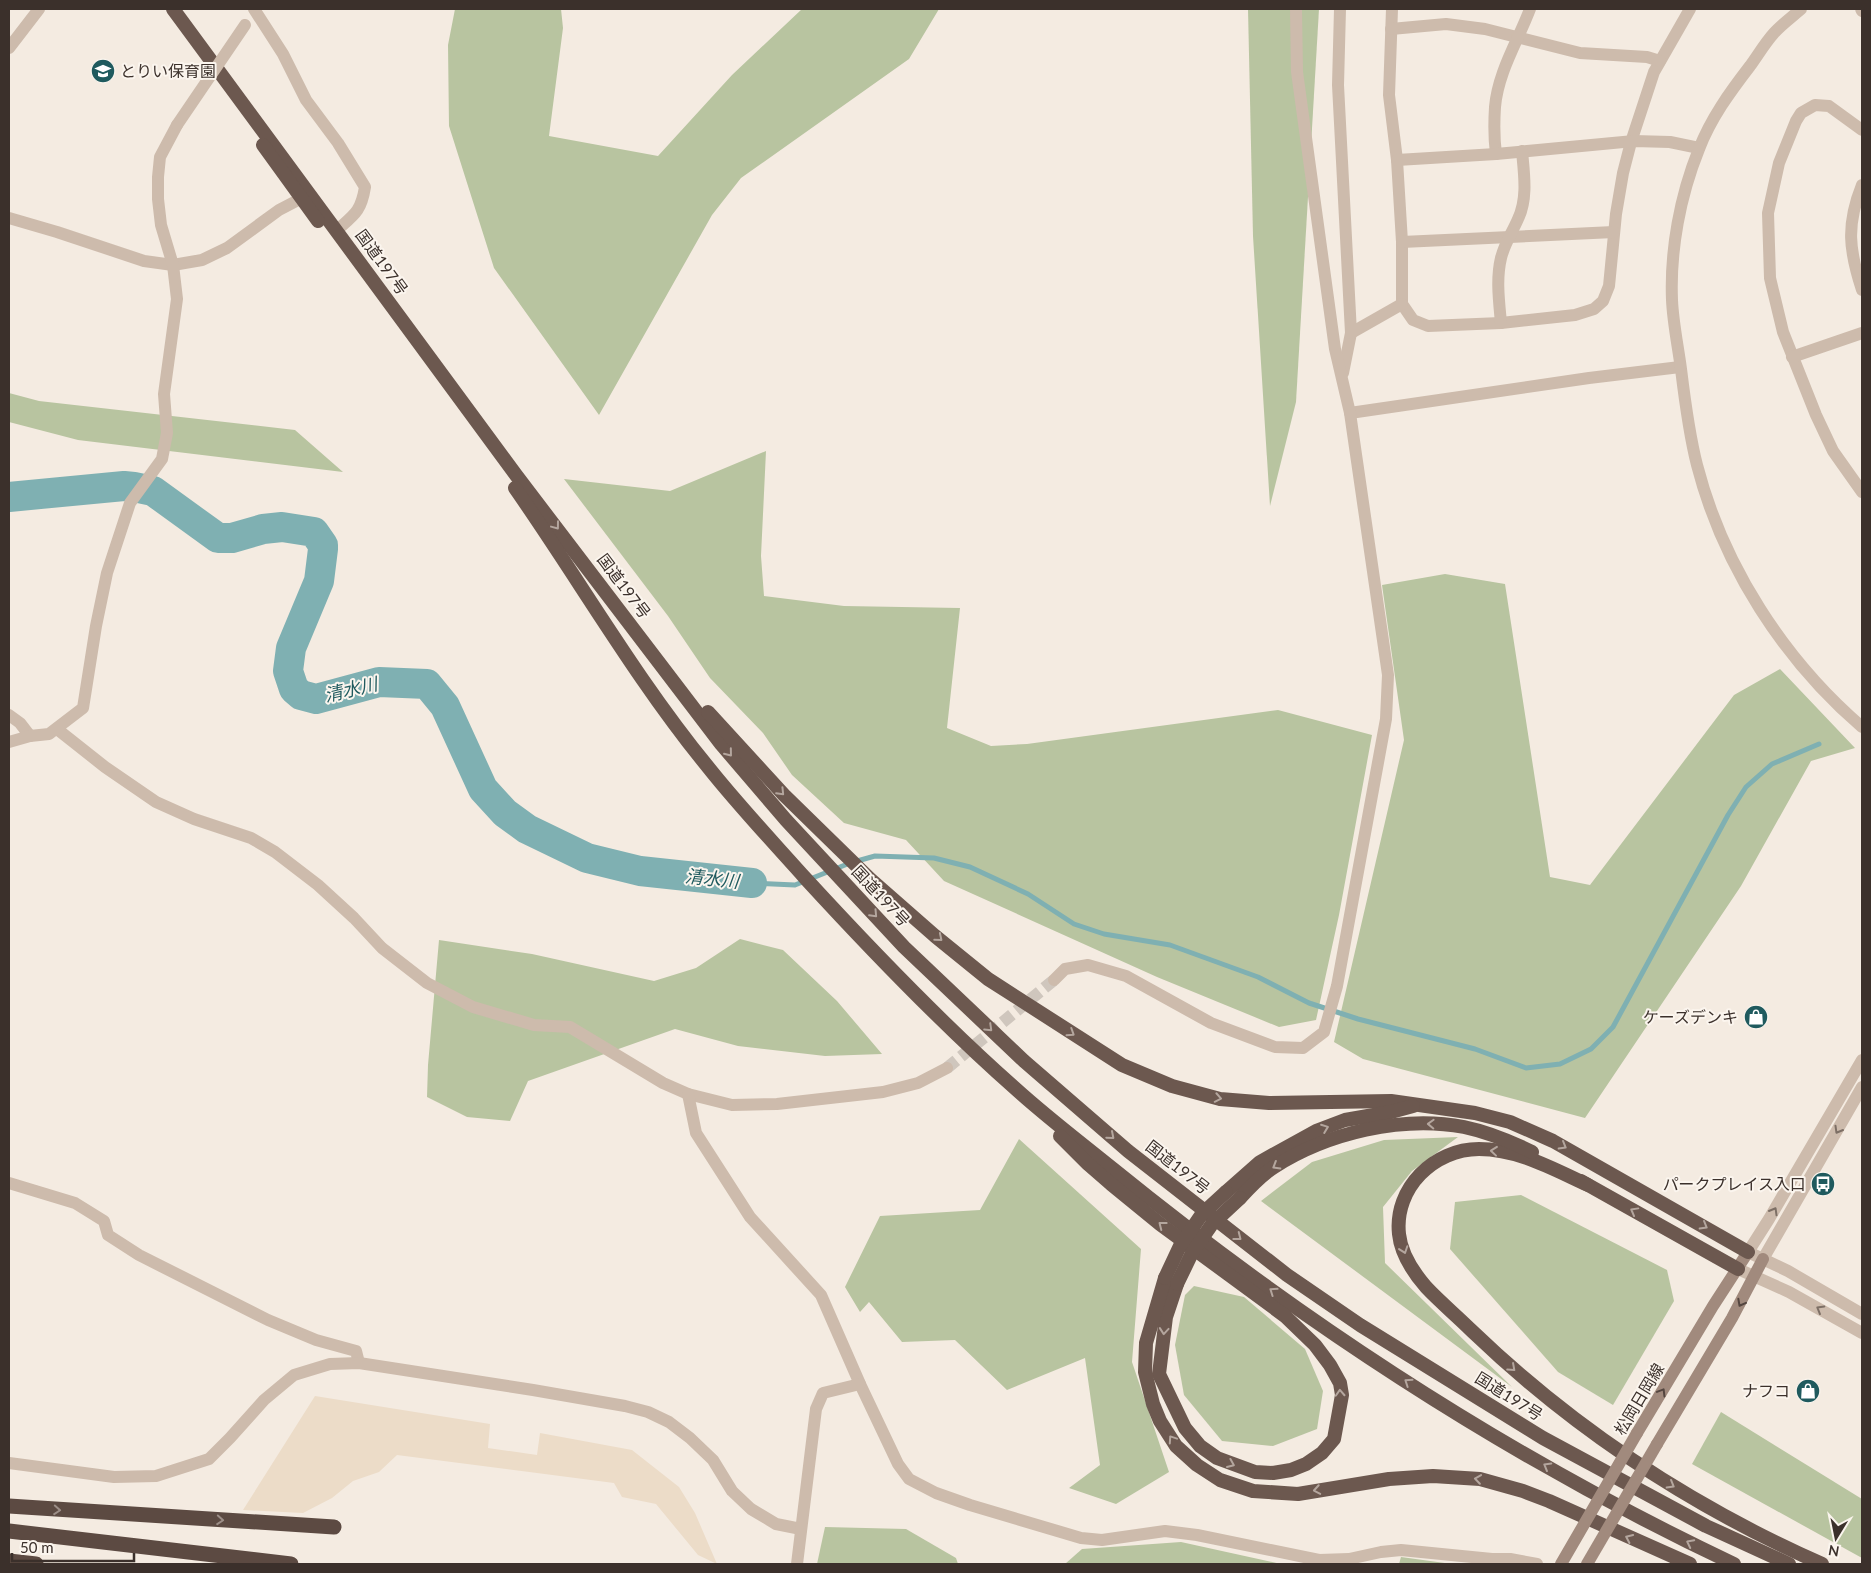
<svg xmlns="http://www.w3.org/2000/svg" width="1871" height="1573" font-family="Lato,'Noto Sans JP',sans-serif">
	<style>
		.green { fill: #b8c4a0 }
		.plaza { fill: #ecdcc8 }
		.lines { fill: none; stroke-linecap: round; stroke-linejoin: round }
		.stream { stroke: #7fb0b2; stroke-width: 5 }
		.river { stroke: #7fb0b2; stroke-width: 30 }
		.minor-tunnel { stroke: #cfc6bd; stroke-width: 12; stroke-dasharray: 12 6; stroke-linecap: butt }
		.minor { stroke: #cdbbac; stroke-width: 12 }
		.tertiary { stroke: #cdbbac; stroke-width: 12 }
		.secondary { stroke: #a18a7d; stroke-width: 12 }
		.trunk { stroke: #6c584f; stroke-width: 14 }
		.motorway { stroke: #5c4a42; stroke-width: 15 }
		.minor-bridge { stroke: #cdbbac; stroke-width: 12 }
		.secondary-bridge { stroke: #a18a7d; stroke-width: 12 }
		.trunk-bridge { stroke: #6c584f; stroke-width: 14 }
		.oneway { stroke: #b4a69e }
		.oneway2 { stroke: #7d6f65 }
		.oneway3 { stroke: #544640 }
		.oneway4 { stroke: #9c8e87 }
		.labels { text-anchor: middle; stroke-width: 4; stroke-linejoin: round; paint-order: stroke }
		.poi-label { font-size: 16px; fill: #3b302b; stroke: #fbf5ee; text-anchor: end }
		.street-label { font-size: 16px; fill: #3b302b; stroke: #fbf5ee }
		.water-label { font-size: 18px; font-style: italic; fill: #1f5a5e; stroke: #fbf5ee }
	</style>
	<rect width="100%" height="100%" fill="#f4ebe1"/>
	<g class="green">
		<polygon points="455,9 561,9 563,28 549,136 658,156 732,75 802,9 939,9 909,59 741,178 712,215 599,415 494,268 449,126 448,45"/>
		<polygon points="1248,9 1319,9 1296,402 1270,506 1253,236"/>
		<polygon points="9,393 39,401 295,430 343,472 78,440 9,422"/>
		<polygon points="766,451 761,556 764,596 844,606 960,608 947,728 991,746 1027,744 1278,710 1372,735 1339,915 1316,1020 1279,1027 1157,977 944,881 906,840 844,823 792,775 763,733 710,678 668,616 564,479 670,491"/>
		<polygon points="1445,574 1505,584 1550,877 1590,885 1734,695 1780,669 1855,748 1811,761 1741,886 1585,1118 1363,1059 1334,1042 1404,740 1382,585"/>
		<polygon points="740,939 783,950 837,1001 882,1054 825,1056 738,1046 675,1029 528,1081 510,1121 467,1117 427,1097 428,1065 439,940 532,954 654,981 696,968"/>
		<polygon points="1458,1137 1412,1171 1383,1207 1385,1263 1512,1387 1261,1201 1312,1162 1384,1140"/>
		<polygon points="1019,1139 1141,1249 1132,1362 1169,1472 1116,1504 1069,1488 1100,1465 1085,1358 1007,1390 955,1340 902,1342 869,1302 860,1312 845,1287 880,1216 980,1210"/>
		<polygon points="1521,1195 1667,1270 1674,1301 1613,1405 1558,1372 1450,1249 1455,1202"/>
		<polygon points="1194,1286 1244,1297 1305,1349 1323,1391 1317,1429 1273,1446 1222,1441 1184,1395 1175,1345 1185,1295"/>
		<polygon points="1721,1412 1862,1499 1862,1558 1692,1464"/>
		<polygon points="825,1527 906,1529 956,1558 958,1564 817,1564"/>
		<polygon points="1181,1542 1281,1564 1065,1564 1082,1549"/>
		<polygon points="1401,1557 1452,1564 1399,1564"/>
	</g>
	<polygon class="plaza" points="315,1396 490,1424 488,1448 537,1455 540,1433 632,1450 679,1487 695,1513 717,1564 698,1555 656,1504 622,1497 614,1483 397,1455 379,1472 353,1481 332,1498 303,1513 243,1510"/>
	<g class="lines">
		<polyline class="stream" points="752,883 795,885 850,863 875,856 934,858 970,867 1028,894 1074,924 1104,934 1170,945 1258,977 1309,1003 1358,1019 1475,1049 1526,1068 1560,1064 1591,1049 1613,1027 1728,815 1746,787 1772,764 1819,744"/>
		<polyline class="river" points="9,497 124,486 134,487 153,491 218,538 232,538 263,529 282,527 314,532 323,545 323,549 319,581 291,648 288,671 294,689 301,695 316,699 379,682 427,684 445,706 483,789 505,813 527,829 587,858 640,871 752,883"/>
		<polyline class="minor-tunnel" points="947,1068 1054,980"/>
		<g class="minor">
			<path d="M 254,9 L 283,54 L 306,100 L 338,143 L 365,187 C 361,212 354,215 337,230"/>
			<polyline points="1340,9 1338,85 1351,333 1343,373"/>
			<polyline points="1392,9 1389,95 1397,160 1402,242 1402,304 1413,320 1428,326 1501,323 1575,315 1594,309 1603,301 1609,286 1616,214 1623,173 1631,142 1654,72 1690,9"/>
			<polyline points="1391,29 1446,24 1485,29 1580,53 1647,57 1660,61"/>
			<polyline points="9,48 39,9"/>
			<polyline points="1862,130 1829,106 1815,105 1801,113 1796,121 1779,163 1768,213 1770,278 1783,332 1816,415 1833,451 1862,492"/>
			<path d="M 1496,154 C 1494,139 1494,123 1495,107 C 1498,72 1518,41 1530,9"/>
			<polyline points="1397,160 1496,154 1634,141 1670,142 1699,148"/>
			<path d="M 1862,185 C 1846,225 1849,250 1862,290"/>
			<polyline points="9,218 57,232 144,261 173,265 202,260 227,248 279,210 302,198"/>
			<polyline points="1402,242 1614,232"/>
			<path d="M 1501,323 C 1499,301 1496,279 1501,258 C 1505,242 1512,233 1518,219 C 1528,198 1524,174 1522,151"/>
			<polyline points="1351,333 1402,304"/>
			<polyline points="1792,357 1862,333"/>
			<polyline points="1350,413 1589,378 1680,367"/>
			<polyline points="9,715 20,723 30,736"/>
			<polyline points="57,729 105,767 156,802 194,819 251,838 275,852 318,885 354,918 382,948 427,983 473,1007 534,1025 570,1027 663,1083 688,1094 732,1105 777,1104 883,1092 918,1083 947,1068"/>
			<polyline points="9,742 30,736 49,734 83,708 96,626 107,573 130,503 162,459 167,433 164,394 177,299 173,265 161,225 158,199 158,177 160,157 177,125"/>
			<polyline points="1054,980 1065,969 1088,965 1126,976 1211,1023 1275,1047 1303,1048 1324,1032 1337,986 1386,719 1388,675 1350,413 1335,349 1297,72 1296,9"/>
			<polyline points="688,1094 696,1133 750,1217 821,1295 860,1384 898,1464 909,1479 936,1493 970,1505 1081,1538 1102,1540 1165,1531 1197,1535 1319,1560 1349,1559 1381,1552 1401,1550 1492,1559 1510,1559 1537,1564"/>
			<polyline points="9,1183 75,1203 104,1221 108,1235 139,1255 268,1320 316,1340 356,1351 359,1363"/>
			<polyline points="9,1463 114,1477 156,1476 209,1459 230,1438 264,1400 294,1375 330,1364 359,1363 533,1390 625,1406 648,1412 669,1422 690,1438 713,1460 732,1491 751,1509 776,1524 801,1529"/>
			<polyline points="797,1564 816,1409 823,1393 860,1384"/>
		</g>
		<g class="tertiary">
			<path d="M 1801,9 C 1792,17 1782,24 1774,33 C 1765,43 1758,55 1750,66 C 1730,92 1711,118 1699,149 C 1680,196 1670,250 1672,300 C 1673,323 1678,346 1681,369 C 1685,402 1689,434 1697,465 C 1723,566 1784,660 1862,727"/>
			<polyline points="1861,9 1862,11"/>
			<polyline points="1862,1060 1769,1219 1748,1252 1788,1271 1862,1314"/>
			<polyline points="1763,1259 1862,1087"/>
			<polyline points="1738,1269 1789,1292 1862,1333"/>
		</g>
		<g class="secondary">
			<polyline points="1637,1433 1713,1306 1748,1252"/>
			<polyline points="1657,1444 1732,1318 1763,1259"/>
		</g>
		<g class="trunk">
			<polyline points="173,9 516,475 721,744 786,820 904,947 1024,1061 1128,1151 1287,1275 1360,1325 1543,1438 1706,1526 1789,1564"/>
			<polyline points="263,145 318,221"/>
			<path d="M 515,488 C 580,581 636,679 708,767 C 739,806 773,842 806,879 C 873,952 942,1024 1017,1090 C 1048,1118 1081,1143 1113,1169 C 1304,1324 1512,1459 1734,1564"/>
			<polyline points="708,712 784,795 870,879 935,936 988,979 1122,1065 1172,1086 1220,1099 1269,1103 1391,1101 1475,1113 1510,1122 1553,1141 1748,1252"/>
			<polyline points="1060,1136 1088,1164 1111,1184 1160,1224 1285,1316 1315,1345 1330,1365 1340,1383 1342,1395 1334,1439 1322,1453 1306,1464 1291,1470 1273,1473 1255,1472 1217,1458 1200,1446 1185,1428 1159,1374 1166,1317 1177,1284"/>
			<polyline points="1581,1181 1738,1269"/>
			<path d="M 1588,1185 C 1553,1169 1518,1149 1479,1149 C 1434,1149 1394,1188 1399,1234 C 1401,1254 1413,1272 1426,1287 C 1440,1302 1457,1316 1472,1331 C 1574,1429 1693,1507 1822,1564"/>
			<polyline points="1226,1192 1260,1162 1316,1131 1345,1120 1391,1112 1413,1106"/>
			<path d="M 1240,1198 C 1250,1187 1261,1175 1274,1167 C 1327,1133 1402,1115 1464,1127 C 1488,1132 1510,1141 1532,1152"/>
			<polyline points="1165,1278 1146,1343 1145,1372 1153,1404 1160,1421 1176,1446 1197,1465 1220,1480 1253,1491 1298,1494 1389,1479 1433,1476 1480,1479 1523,1491 1549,1501 1690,1564"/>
		</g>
		<g class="motorway">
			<polyline points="9,1506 334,1527"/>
			<polyline points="9,1531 291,1564"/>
			<polyline points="9,1561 36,1564"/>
		</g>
		<polyline class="minor-bridge" points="177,125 245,25"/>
		<g class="secondary-bridge">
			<polyline points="1561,1564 1637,1433"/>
			<polyline points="1587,1564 1657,1444"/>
		</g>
		<g class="trunk-bridge">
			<polyline points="1165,1278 1180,1246 1202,1214 1226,1192"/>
			<polyline points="1177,1284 1192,1253 1212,1224 1240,1198"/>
		</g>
	</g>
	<defs><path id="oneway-chevron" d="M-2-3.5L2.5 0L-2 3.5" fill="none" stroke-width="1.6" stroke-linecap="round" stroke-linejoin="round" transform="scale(1.25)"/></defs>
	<g class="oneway">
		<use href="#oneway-chevron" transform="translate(556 526) rotate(53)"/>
		<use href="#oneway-chevron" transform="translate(729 753) rotate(51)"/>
		<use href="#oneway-chevron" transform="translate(781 792) rotate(46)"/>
		<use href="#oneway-chevron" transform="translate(874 914) rotate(47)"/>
		<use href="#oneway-chevron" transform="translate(939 938) rotate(40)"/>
		<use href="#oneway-chevron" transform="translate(989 1028) rotate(44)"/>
		<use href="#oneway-chevron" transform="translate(1071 1033) rotate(33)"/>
		<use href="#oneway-chevron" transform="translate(1218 1098) rotate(11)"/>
		<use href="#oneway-chevron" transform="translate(1431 1124) rotate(-178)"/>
		<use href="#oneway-chevron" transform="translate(1325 1128) rotate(-21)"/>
		<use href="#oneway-chevron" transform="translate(1111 1136) rotate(41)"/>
		<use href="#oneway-chevron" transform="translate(1563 1146) rotate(30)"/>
		<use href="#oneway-chevron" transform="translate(1494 1151) rotate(-174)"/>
		<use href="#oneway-chevron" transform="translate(1276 1166) rotate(149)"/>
		<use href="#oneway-chevron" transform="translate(1634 1211) rotate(-151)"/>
		<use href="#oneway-chevron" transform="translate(1162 1225) rotate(-142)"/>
		<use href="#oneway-chevron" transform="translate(1704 1226) rotate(30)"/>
		<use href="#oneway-chevron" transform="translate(1238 1237) rotate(38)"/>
		<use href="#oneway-chevron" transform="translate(1404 1250) rotate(71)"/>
		<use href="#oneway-chevron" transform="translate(1273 1291) rotate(-145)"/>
		<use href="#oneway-chevron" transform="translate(1164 1331) rotate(95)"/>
		<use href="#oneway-chevron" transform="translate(1512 1368) rotate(42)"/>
		<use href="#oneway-chevron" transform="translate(1408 1382) rotate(-146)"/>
		<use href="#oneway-chevron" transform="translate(1340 1393) rotate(-93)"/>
		<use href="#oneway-chevron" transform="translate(1172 1439) rotate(-124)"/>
		<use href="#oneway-chevron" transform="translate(1231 1464) rotate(23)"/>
		<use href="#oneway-chevron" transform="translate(1547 1466) rotate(-150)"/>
		<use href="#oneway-chevron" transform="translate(1478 1479) rotate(-172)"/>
		<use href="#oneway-chevron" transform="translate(1671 1485) rotate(30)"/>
		<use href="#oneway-chevron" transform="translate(1317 1490) rotate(170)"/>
		<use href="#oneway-chevron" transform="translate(1629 1538) rotate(-155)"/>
		<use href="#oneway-chevron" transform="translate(1690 1543) rotate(-153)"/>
	</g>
	<g class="oneway2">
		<use href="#oneway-chevron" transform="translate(1838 1130) rotate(120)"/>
		<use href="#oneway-chevron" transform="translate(1774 1211) rotate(-60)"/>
		<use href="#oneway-chevron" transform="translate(1820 1309) rotate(-150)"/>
	</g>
	<g class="oneway3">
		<use href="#oneway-chevron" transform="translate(1741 1303) rotate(118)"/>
		<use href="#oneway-chevron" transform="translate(1662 1392) rotate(-59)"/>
	</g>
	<g class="oneway4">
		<use href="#oneway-chevron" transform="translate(57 1510) rotate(4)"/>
		<use href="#oneway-chevron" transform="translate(220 1520) rotate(4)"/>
	</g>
	<defs>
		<g id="school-disc" transform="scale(1.25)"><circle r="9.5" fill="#1f5a5e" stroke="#fbf5ee"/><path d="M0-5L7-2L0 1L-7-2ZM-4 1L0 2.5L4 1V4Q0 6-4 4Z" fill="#fff"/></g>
		<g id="shop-disc" transform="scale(1.25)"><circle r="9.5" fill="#1f5a5e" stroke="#fbf5ee"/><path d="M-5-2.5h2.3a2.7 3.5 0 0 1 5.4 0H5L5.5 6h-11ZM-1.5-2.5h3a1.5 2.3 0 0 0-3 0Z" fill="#fff"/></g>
		<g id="bus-disc" transform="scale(1.25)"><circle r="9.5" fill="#1f5a5e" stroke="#fbf5ee"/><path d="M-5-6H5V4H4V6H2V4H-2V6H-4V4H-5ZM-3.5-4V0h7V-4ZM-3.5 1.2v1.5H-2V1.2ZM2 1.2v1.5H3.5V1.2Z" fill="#fff"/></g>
	</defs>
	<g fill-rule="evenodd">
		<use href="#school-disc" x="103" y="71"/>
		<use href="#shop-disc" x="1756" y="1017"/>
		<use href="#bus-disc" x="1823" y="1184"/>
		<use href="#shop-disc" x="1808" y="1391"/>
	</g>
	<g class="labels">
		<g class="poi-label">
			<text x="120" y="77" text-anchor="start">とりい保育園</text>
			<text x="1738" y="1023">ケーズデンキ</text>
			<text x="1806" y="1190">パークプレイス入口</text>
			<text x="1790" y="1397">ナフコ</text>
		</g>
		<g class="street-label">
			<text transform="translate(382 262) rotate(54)" y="6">国道197号</text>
			<text transform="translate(624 586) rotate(53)" y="6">国道197号</text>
			<text transform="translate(881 896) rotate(47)" y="6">国道197号</text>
			<text transform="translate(1178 1167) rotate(38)" y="6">国道197号</text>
			<text transform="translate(1509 1396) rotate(32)" y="6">国道197号</text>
			<text transform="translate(1639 1399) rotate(-59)" y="6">松岡日岡線</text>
		</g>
		<g class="water-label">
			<text transform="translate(351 690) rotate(-13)" y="6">清水川</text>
			<text transform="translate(712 879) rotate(6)" y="6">清水川</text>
		</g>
	</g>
	<rect width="1871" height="1573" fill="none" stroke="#3b302b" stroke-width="20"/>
	<g transform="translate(1836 1538) rotate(190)" stroke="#fbf5ee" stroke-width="4" paint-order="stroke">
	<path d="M0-4L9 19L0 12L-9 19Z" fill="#3b302b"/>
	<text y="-8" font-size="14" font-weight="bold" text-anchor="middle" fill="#3b302b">N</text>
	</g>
	<path d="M12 1553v8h122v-8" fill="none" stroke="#3b302b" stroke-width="2.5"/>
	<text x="20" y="1553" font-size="15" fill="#3b302b" stroke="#fbf5ee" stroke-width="4" paint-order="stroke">50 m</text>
</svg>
